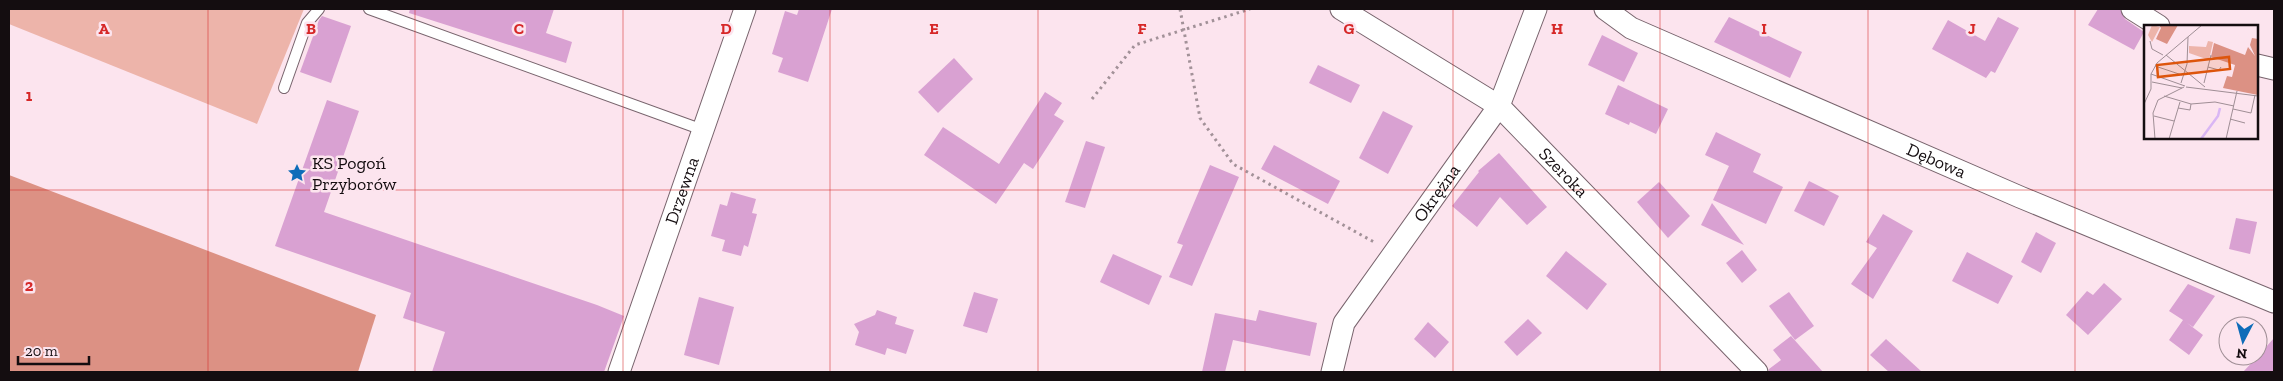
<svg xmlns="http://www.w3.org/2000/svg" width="2283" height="381" font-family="'Zilla Slab',serif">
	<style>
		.green { fill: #edb4aa }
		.forest { fill: #dc9184 }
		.building { fill: #d9a1d2 }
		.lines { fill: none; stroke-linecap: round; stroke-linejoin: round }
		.service-casing { stroke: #78646d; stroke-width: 12 }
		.minor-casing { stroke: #78646d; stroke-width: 23 }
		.path { stroke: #a29198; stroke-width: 3; stroke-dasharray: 2.5 4; stroke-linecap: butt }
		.service { stroke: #fff; stroke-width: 10 }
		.minor { stroke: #fff; stroke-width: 21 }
		.grid { fill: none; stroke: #d62828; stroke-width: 1; stroke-opacity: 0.55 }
		.labels { text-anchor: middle; stroke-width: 5; stroke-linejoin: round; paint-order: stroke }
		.street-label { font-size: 18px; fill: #140d10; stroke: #fce4ee }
		.poi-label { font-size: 18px; fill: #140d10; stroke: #fce4ee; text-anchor: start }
		.inset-river { fill: none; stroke: #d9b6f4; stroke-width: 2.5 }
		.inset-road { fill: none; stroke: #9f8e95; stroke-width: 1 }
		.view { fill: #dd550c; fill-opacity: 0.15; stroke: #dd550c; stroke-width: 2.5 }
		.inset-edge { fill: none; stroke: #140d10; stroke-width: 2.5 }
		.grid-label { font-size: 16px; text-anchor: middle; font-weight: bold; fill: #d62828; stroke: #fce4ee; stroke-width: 5; stroke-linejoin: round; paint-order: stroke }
	</style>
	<rect width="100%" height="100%" fill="#fce4ee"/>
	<polygon class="green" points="9,9 304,9 257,124 9,24"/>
	<polygon class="forest" points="9,175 376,315 358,372 9,372"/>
	<g class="building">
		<polygon points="410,9 554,9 546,33 572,42 566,63 409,13"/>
		<polygon points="799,9 832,9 808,82 778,72 783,58 772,54 785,11 797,15"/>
		<polygon points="2098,9 2120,9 2125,19 2144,32 2134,50 2088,25"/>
		<polygon points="322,16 351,26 331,83 300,72 319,20"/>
		<polygon points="1729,17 1802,52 1790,78 1714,42"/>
		<polygon points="1998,17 2019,28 1995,73 1991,71 1986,78 1932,49 1948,20 1985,41"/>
		<polygon points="1602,35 1638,53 1624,82 1588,65"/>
		<polygon points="954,58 973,79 938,113 918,92"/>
		<polygon points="1318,65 1360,85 1351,103 1309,83"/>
		<polygon points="1618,85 1668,109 1656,134 1630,122 1629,125 1605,114"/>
		<polygon points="1045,92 1062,103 1054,115 1064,121 1033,169 1024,163 996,204 924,155 943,127 999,164"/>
		<polygon points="327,100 359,111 324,212 597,305 624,316 604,372 432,372 445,332 403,318 411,293 275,246"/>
		<polygon points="1383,111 1413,126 1388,174 1359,158"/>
		<polygon points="1716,132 1761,154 1753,172 1783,187 1766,224 1713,200 1729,166 1705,155"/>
		<polygon points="1086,141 1105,147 1085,208 1065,202"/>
		<polygon points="1274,145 1340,181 1328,204 1261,169"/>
		<polygon points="1499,153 1547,207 1527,225 1500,197 1477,227 1452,206 1479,172 1478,171"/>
		<polygon points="1210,165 1239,177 1192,286 1169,277 1183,245 1177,243"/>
		<polygon points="1809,181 1839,196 1824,226 1794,211"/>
		<polygon points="1659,182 1690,216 1668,238 1637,202"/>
		<polygon points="731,192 756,199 752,213 757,214 748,247 744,245 741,256 722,251 725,240 711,236 720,204 727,206"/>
		<polygon points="1712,203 1744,245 1701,225"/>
		<polygon points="1883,214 1913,231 1873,299 1851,284 1877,248 1866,242"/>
		<polygon points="2236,218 2257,222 2250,254 2229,249"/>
		<polygon points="2036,232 2056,243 2041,273 2021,262"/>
		<polygon points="1742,250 1757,270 1742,283 1726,263"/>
		<polygon points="1566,251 1607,284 1587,310 1546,276"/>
		<polygon points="1967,252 2013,276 1998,304 1952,281"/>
		<polygon points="1113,254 1162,276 1149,305 1100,282"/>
		<polygon points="2104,283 2122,299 2088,335 2066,315 2087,291 2093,295"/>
		<polygon points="2188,284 2215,296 2193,327 2187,323 2203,335 2189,355 2169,340 2183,320 2169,311"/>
		<polygon points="974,292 998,299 987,333 963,326"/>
		<polygon points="1789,292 1814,326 1795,340 1769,306"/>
		<polygon points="699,297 734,307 719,365 684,355"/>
		<polygon points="877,310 897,317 895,324 914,330 906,354 887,348 885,355 855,345 859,332 854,324 875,315"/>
		<polygon points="1259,310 1317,323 1310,356 1233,340 1225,372 1202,372 1215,313 1256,321"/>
		<polygon points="1528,319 1542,333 1517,356 1504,342"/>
		<polygon points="1428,322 1449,342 1435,358 1414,339"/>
		<polygon points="1791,336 1823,372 1769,372 1769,369 1781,360 1773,350"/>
		<polygon points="2274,338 2274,372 2243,372 2258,356"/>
		<polygon points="1886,339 1922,372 1889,372 1870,355"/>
	</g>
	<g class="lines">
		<g class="service-casing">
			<g id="service">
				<polyline points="369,9 703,130"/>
				<polyline points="284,88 307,23 319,9"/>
			</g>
		</g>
		<g class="minor-casing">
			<g id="minor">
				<path id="s1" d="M 1341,9 L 1499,106 L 1757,372"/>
				<path id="s2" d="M 1605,9 L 1631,28 L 2020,197 L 2274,302"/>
				<polyline points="2132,9 2159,26"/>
				<polyline points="2257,65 2274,69"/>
				<path id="s3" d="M 619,372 L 745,9"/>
				<path id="s4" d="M 1332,372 L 1344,323 L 1499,106 L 1536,9"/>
			</g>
		</g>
		<g class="path">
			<polyline points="1180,9 1200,118 1233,164 1374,242"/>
			<polyline points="1092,99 1135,45 1250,9"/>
		</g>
		<use href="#service" class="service"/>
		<use href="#minor" class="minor"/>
	</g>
	<path class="grid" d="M 208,9 L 208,372M 415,9 L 415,372M 623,9 L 623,372M 830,9 L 830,372M 1038,9 L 1038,372M 1245,9 L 1245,372M 1453,9 L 1453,372M 1660,9 L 1660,372M 1868,9 L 1868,372M 2075,9 L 2075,372M 9,190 L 2274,190"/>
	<defs>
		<g id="sight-bare" transform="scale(1.5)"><path d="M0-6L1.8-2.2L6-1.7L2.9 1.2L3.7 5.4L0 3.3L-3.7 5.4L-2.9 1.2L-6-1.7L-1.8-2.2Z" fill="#0e6cb9" stroke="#fce4ee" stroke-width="2.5" paint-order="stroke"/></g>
	</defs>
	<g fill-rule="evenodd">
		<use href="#sight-bare" x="297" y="173"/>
	</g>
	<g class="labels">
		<g class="street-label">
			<text dy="6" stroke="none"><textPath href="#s2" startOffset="365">Dębowa</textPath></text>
			<text dy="6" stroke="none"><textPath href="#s1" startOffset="278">Szeroka</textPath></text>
			<text dy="6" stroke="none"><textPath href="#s3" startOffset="192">Drzewna</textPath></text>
			<text dy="6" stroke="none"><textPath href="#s4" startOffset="210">Okrężna</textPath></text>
		</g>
		<g class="poi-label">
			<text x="312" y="169">KS Pogoń<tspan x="312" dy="21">Przyborów</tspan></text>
		</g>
	</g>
	<g transform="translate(2144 25)">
		<rect width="114" height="114" fill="#fce4ee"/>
		<path d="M 8,0 L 16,2 L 8,17 L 4,10 ZM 64,16 L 69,17 L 65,35 L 45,28 L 45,21 L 62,22 Z" fill="#edb4aa"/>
		<path d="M 15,0 L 34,0 L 23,19 L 12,14 L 17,3 ZM 108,13 L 114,14 L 114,70 L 79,63 L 83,51 L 88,52 L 91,40 L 67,32 L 70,18 L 101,30 L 104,22 L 111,31 L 106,20 Z" fill="#dc9184"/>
		<path class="inset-river" d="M 57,114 L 74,91 L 76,83"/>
		<path class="inset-road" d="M 6,16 L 8,24 L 19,30M 22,30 L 61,62M 11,41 L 38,50M 64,42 L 75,45 L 77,42M 7,49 L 41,61M 8,57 L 38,63M 37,58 L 43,39 L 44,12M 60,58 L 67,30M 42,62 L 114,71M 20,71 L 47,79 L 71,77 L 90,81M 0,79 L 7,64 L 7,49 L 13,38 L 58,0M 34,83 L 46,85 L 47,79M 89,84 L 107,88 L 111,70M 10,91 L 30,96M 86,94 L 101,98M 11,114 L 9,88 L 14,75 L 40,62M 25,114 L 36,77M 82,114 L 93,66"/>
		<path class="view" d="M 85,32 L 86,44 L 14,52 L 13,40 Z"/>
		<rect width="114" height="114" class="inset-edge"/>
	</g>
	<g class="grid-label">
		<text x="104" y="34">A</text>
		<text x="311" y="34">B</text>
		<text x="519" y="34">C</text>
		<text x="726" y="34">D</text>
		<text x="934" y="34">E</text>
		<text x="1142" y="34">F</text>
		<text x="1349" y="34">G</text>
		<text x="1557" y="34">H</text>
		<text x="1764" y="34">I</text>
		<text x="1972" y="34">J</text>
		<text x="29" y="101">1</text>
		<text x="29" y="291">2</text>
	</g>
	<rect width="2283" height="381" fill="none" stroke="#140d10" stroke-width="20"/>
	<g transform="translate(2243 341) rotate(186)"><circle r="24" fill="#fce4ee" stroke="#9f8e95"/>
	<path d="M0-4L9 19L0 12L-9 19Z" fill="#0e6cb9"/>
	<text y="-8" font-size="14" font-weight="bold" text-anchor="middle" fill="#140d10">N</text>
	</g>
	<path d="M18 356v8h71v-8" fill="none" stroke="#140d10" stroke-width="2.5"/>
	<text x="25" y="356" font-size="15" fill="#140d10" stroke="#fce4ee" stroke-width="4" paint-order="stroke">20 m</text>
</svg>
